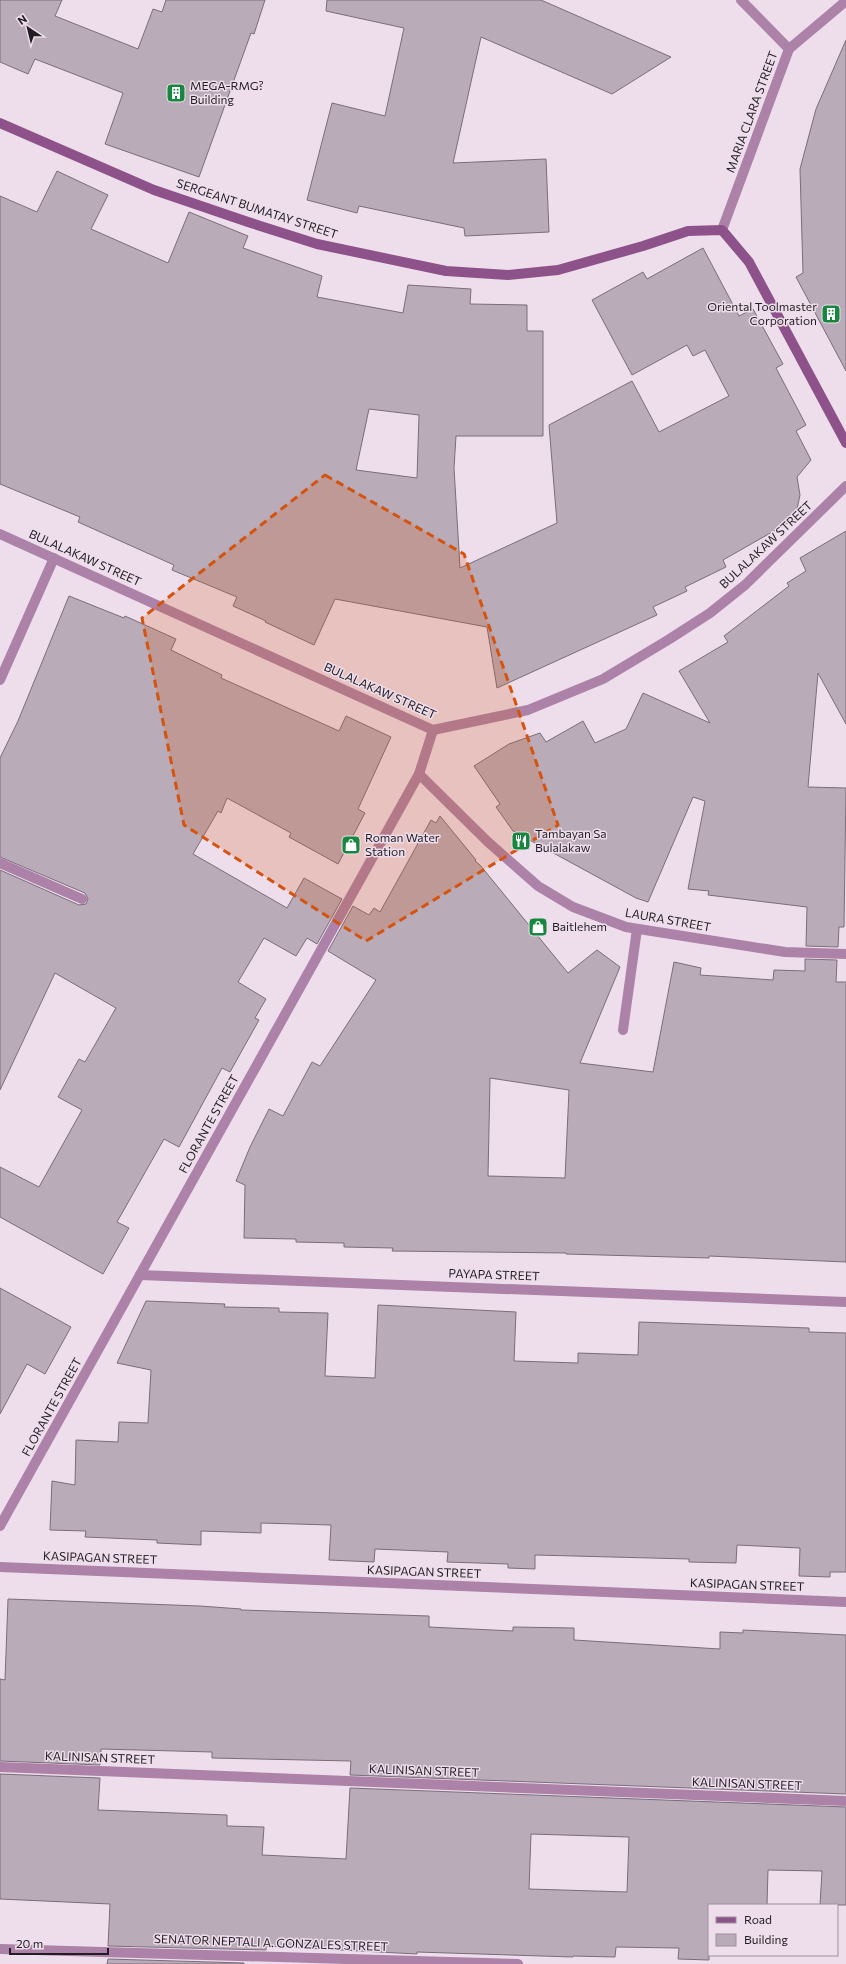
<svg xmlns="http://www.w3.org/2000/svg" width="846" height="1964" font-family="Commissioner,sans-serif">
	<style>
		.building { fill: #baabb8; stroke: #7a6d79; fill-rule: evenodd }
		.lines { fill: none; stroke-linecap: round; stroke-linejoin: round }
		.lane { stroke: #ac82a8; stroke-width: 10 }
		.street { stroke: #ac82a8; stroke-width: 10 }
		.secondary { stroke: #8e528a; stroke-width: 10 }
		.marked { fill: #d4530e; fill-opacity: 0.2; stroke: #d4530e; stroke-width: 3; stroke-dasharray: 8 5; stroke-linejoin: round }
		.labels { text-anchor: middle; stroke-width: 3; stroke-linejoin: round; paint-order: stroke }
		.poi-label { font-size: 12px; fill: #221d22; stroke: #eedeec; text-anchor: start }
		.street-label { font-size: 12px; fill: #221d22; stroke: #eedeec }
	</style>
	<rect width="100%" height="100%" fill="#eedeec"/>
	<g class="building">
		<polygon points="0,0 62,0 55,16 138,49 153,9 162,12 166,0 265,0 254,34 251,33 199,177 105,144 123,93 35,59 28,74 0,62"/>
		<polygon points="327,0 541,0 671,57 612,94 481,37 453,163 546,159 549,232 465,236 464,228 359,206 357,213 307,200 332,103 385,116 404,28 326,11"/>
		<polygon points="846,40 846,371 796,277 803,273 800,169 816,109"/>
		<path d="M 57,171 L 108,195 L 91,229 L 168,263 L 189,212 L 248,236 L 243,248 L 322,276 L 317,297 L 403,313 L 408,285 L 471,289 L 470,304 L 527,305 L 527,331 L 543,331 L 543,436 L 456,436 L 454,468 L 460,568 L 557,523 L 549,425 L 632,381 L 659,432 L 729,396 L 705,350 L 693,356 L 687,345 L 632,375 L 592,300 L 643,272 L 647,279 L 703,248 L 739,316 L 753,309 L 783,364 L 776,368 L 806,425 L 796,431 L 811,460 L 797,477 L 800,495 L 795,519 L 723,560 L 726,567 L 685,587 L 687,591 L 653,607 L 657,615 L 497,688 L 487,627 L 335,599 L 314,645 L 265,622 L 266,621 L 233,606 L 237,597 L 172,570 L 174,565 L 78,522 L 80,517 L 0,484 L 0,196 L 37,212 ZM 369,409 L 419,415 L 417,478 L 356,470 Z"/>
		<polygon points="846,531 846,724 818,673 808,787 846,788 844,927 839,927 838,947 806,946 807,907 708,895 709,891 688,889 705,801 693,797 648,902 636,898 513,831 496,807 500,804 474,766 509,744 540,733 546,742 583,721 595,743 626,729 643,693 710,723 679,671 728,642 724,636 789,586 787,583 806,571 800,558"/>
		<polygon points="69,596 124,618 125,616 176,639 171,650 222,675 221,678 339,731 346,716 391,737 358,809 365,813 338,864 289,837 291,833 227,798 221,813 218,811 193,854 287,908 304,878 342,899 317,944 307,938 296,956 264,938 238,982 266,999 255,1018 259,1020 230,1072 222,1068 179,1147 164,1139 117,1222 129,1228 103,1274 0,1217 0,1167 39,1187 82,1110 58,1097 79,1059 85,1062 116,1008 55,973 0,1090 0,870 79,905 86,904 88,899 85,893 0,857 0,758 18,721"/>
		<path d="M 440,816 L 476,860 L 475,861 L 480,865 L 568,973 L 597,950 L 620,967 L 580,1063 L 653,1072 L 674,962 L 701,968 L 700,975 L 773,980 L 774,970 L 805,971 L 805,959 L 837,960 L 836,982 L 846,982 L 846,1262 L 709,1256 L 709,1258 L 566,1254 L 566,1253 L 392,1251 L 393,1248 L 344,1247 L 344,1243 L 296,1242 L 296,1239 L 244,1238 L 245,1185 L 236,1181 L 250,1147 L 269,1109 L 283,1116 L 312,1062 L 320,1066 L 376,980 L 328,951 L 353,906 L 369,915 L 374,908 L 380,912 L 431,820 L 436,823 ZM 490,1078 L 569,1090 L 565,1178 L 488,1176 Z"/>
		<polygon points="0,1288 71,1327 45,1374 27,1364 0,1414"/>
		<polygon points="146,1301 225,1304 224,1307 279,1308 279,1312 328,1313 325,1376 375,1378 378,1305 516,1312 514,1361 578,1363 578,1353 638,1355 639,1322 809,1328 809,1332 846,1333 846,1572 830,1572 830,1577 799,1576 800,1548 737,1545 736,1563 689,1562 689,1559 535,1555 535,1569 508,1568 508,1564 447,1562 448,1552 375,1549 374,1562 329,1560 331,1525 261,1523 261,1533 201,1531 201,1545 157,1543 157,1540 85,1537 86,1531 50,1530 52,1481 75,1485 76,1440 118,1442 119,1422 148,1423 151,1370 117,1363"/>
		<polygon points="8,1599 200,1606 241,1609 241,1610 429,1616 429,1627 513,1631 513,1627 574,1628 574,1640 720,1649 720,1632 743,1633 743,1630 846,1635 846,1794 350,1775 351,1761 212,1758 212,1752 101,1749 100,1765 0,1761 0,1679 5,1680"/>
		<path d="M 0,1774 L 100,1778 L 98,1810 L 227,1815 L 227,1826 L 264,1827 L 262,1855 L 346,1859 L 350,1788 L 846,1807 L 846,1905 L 820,1905 L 822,1871 L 768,1870 L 767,1905 L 709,1905 L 709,1960 L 678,1959 L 679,1948 L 616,1947 L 615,1957 L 573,1956 L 573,1957 L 417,1952 L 417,1954 L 266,1946 L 266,1950 L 108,1946 L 110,1904 L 0,1899 ZM 531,1834 L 629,1837 L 627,1892 L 529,1889 Z"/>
		<polygon points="108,1959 244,1963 244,1964 107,1964"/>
	</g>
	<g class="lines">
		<g class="lane">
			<polyline points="0,680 54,558"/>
			<polyline points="0,863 82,899"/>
			<polyline points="623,1030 637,929"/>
		</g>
		<g class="street">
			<polyline points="741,0 789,49"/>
			<polyline points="722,230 789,49 846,1"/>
			<polyline points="0,534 433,730 528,710 603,679 668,640 710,613 745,585 846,486"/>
			<polyline points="419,774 488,842 538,886 573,907 626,927 785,952 846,954"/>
			<polyline points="140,1275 846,1302"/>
			<polyline points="0,1526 419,774 433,730"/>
			<polyline points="0,1567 846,1602"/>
			<polyline points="0,1767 846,1801"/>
			<polyline points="0,1949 518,1964"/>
		</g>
		<polyline class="secondary" points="0,123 154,190 248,222 317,244 446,271 508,275 558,270 643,246 688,231 722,230 749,262 846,443"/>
	</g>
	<path class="marked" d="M 325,475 L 464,554 L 558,825 L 366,941 L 184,825 L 142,618 Z"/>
	<defs>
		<g id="building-square" transform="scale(1)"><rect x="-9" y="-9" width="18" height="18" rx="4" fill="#17873f" stroke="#eedeec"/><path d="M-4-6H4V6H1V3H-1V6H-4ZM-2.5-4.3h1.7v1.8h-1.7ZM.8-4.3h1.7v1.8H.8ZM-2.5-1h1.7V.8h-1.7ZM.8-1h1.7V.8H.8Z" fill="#fff"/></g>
		<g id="restaurant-square" transform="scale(1)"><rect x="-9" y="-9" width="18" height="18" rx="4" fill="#17873f" stroke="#eedeec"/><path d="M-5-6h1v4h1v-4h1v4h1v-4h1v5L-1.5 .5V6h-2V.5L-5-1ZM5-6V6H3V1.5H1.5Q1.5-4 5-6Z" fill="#fff"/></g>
		<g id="shop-square" transform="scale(1)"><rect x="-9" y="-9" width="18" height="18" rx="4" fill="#17873f" stroke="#eedeec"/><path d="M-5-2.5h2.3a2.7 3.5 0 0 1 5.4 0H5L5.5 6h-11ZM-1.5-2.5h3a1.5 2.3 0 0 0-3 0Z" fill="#fff"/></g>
	</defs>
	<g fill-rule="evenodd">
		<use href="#building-square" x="176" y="93"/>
		<use href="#building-square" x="831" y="314"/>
		<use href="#restaurant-square" x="521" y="841"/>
		<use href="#shop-square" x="351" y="845"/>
		<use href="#shop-square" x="538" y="927"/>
	</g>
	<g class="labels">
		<g class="poi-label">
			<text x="190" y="90">MEGA-RMG?<tspan x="190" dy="14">Building</tspan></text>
			<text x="817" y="311" text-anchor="end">Oriental Toolmaster<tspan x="817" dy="14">Corporation</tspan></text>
			<text x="535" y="838">Tambayan Sa<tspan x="535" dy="14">Bulalakaw</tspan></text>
			<text x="365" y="842">Roman Water<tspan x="365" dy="14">Station</tspan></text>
			<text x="552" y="931">Baitlehem</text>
		</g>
		<g class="street-label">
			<text transform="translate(752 112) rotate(-70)" y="4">MARIA CLARA STREET</text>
			<text transform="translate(257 209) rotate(18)" y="4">SERGEANT BUMATAY STREET</text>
			<text transform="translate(766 545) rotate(-43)" y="4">BULALAKAW STREET</text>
			<text transform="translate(85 558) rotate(24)" y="4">BULALAKAW STREET</text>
			<text transform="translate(380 691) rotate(24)" y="4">BULALAKAW STREET</text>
			<text transform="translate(668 920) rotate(10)" y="4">LAURA STREET</text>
			<text transform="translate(209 1124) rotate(-61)" y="4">FLORANTE STREET</text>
			<text transform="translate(494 1275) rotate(2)" y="4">PAYAPA STREET</text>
			<text transform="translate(52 1407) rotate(-61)" y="4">FLORANTE STREET</text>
			<text transform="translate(100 1558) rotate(2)" y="4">KASIPAGAN STREET</text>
			<text transform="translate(424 1572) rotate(2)" y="4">KASIPAGAN STREET</text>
			<text transform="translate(747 1585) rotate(2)" y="4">KASIPAGAN STREET</text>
			<text transform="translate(100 1758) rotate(2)" y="4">KALINISAN STREET</text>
			<text transform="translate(424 1771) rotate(2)" y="4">KALINISAN STREET</text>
			<text transform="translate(747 1784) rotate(2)" y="4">KALINISAN STREET</text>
			<text transform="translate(271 1943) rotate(2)" y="4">SENATOR NEPTALI A. GONZALES STREET</text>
		</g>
	</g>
	<rect x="708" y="1904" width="130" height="52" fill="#eedeec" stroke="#9c919b"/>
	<rect x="716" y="1917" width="20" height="6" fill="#8e528a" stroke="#9c919b"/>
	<text x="744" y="1924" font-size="12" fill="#221d22">Road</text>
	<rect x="716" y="1934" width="20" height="12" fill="#baabb8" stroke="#9c919b"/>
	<text x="744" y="1944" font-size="12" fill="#221d22">Building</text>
	<g transform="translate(28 28) rotate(325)" stroke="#eedeec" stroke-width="3" paint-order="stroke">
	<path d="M0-3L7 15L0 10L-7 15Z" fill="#221d22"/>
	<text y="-6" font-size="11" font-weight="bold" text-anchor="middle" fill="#221d22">N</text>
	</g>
	<path d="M10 1948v6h98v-6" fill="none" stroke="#221d22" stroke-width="2"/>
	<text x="16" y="1948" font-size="12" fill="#221d22" stroke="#eedeec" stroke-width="3" paint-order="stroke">20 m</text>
</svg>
